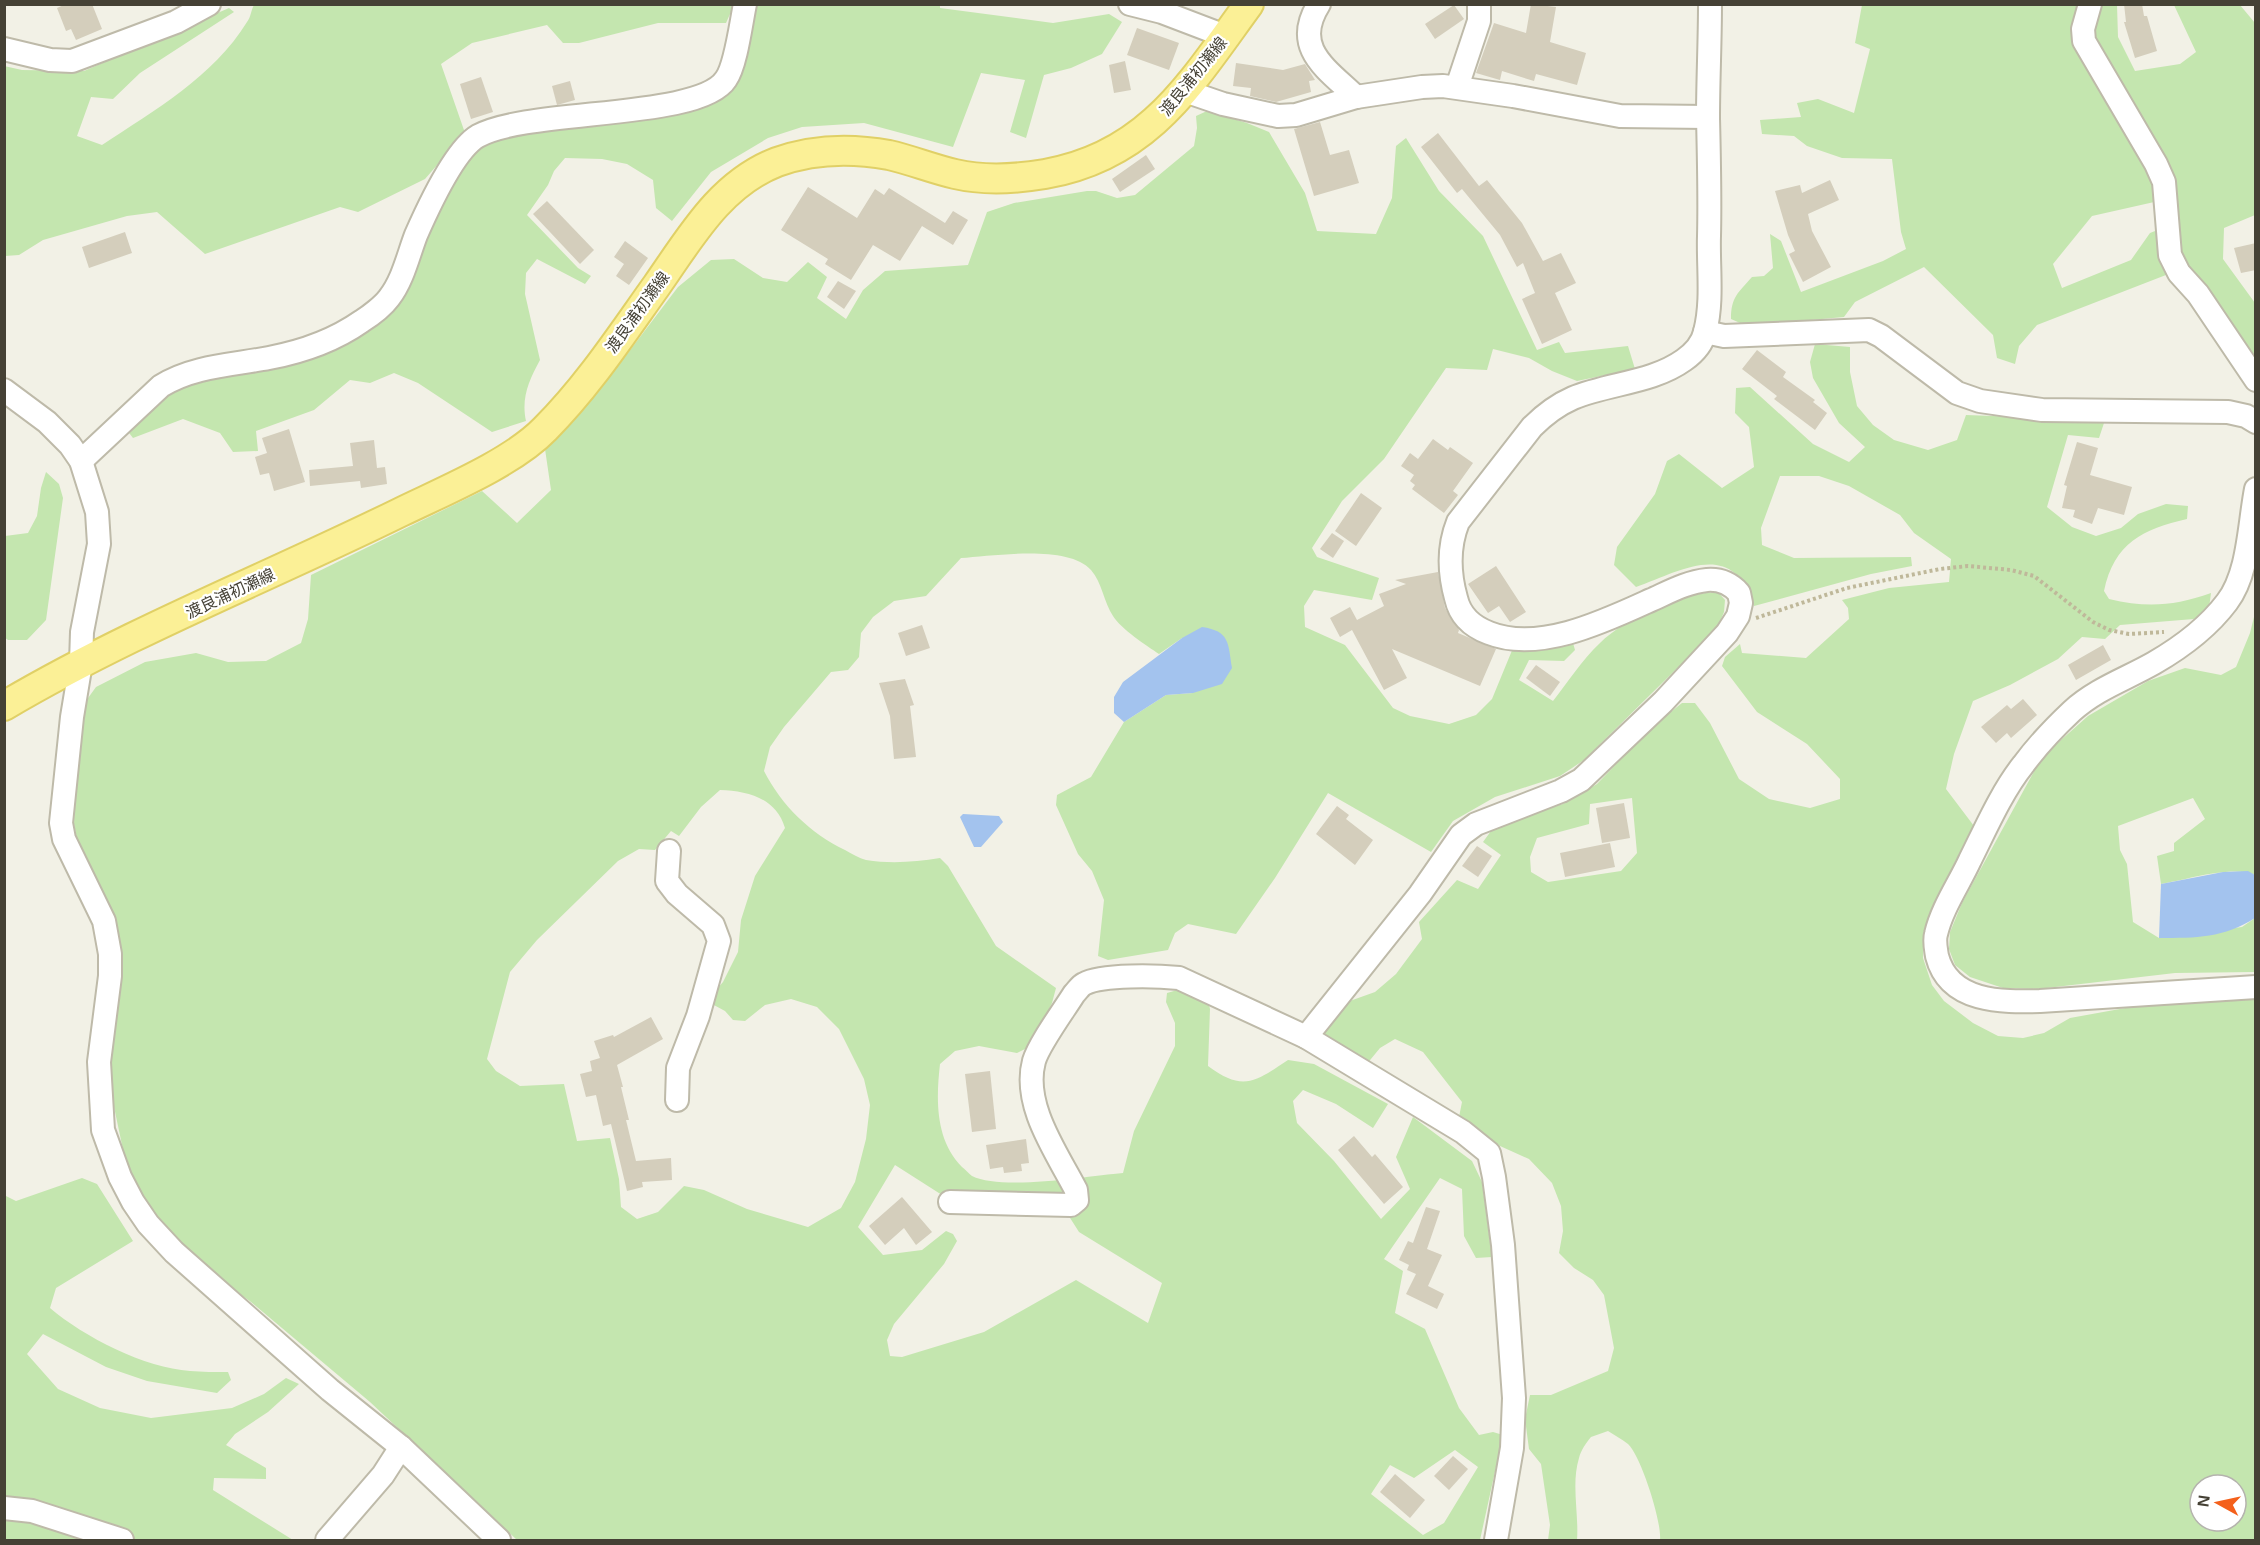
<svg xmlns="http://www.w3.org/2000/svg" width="2260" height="1545" font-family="Helvetica,'Noto Sans JP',sans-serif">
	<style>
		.green { fill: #c4e6af; fill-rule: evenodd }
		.water { fill: #a3c3ee }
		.building { fill: #d4cebc }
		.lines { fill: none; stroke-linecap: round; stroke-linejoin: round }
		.minor-casing { stroke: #bebaa9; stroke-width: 26 }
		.major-casing { stroke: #e0d066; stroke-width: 32 }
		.path { stroke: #bfb89a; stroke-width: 4; stroke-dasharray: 3 3; stroke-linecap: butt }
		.minor { stroke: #fff; stroke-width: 22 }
		.major { stroke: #fbf096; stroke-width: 28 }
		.labels { text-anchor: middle; stroke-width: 4.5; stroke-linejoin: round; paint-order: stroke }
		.street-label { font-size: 16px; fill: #454135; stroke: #fff }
	</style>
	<rect width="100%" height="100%" fill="#f2f1e6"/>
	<g class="green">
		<path d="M 940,4 L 940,8 L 1053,23 L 1109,14 L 1122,22 L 1102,54 L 1071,68 L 1044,75 L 1026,138 L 1010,132 L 1025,80 L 981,73 L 953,147 L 864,123 L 802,127 L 768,138 L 711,172 L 672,221 L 656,208 L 653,180 L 627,164 L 602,159 L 565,158 L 554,171 L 548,185 L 527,215 L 578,268 L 591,276 L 585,284 L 537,259 L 526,273 L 525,294 L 540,360 C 529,380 521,398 526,421 L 492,432 L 418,383 L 394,373 L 370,383 L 350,380 L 314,410 L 256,431 L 258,451 L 233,452 L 220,433 L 183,419 L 133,438 L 126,429 L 163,398 L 191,381 L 368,328 L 457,169 L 489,137 L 708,102 L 753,5 Z"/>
		<path d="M 254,5 L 734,5 L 726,23 L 658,23 L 579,43 L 563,43 L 547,25 L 472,43 L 441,64 L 465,133 L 425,179 L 358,212 L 340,207 L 205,254 L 157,212 L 127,216 L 43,240 L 19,255 L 5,256 L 4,66 L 22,70 L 84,71 L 229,8 L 234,12 L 140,73 L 113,99 L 91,97 L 77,136 L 102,145 C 155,110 213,77 247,22 C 251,17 251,10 254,5 Z"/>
		<path d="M 1862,5 L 2117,5 L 2118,37 L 2135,71 L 2180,64 L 2196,52 L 2174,5 L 2240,5 L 2255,23 L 2255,215 L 2224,228 L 2223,259 L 2255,303 L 2255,362 L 2184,268 L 2037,325 L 2019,346 L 2015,364 L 1997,358 L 1993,335 L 1924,267 L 1855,302 L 1844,317 L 1747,326 L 1731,319 C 1731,297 1738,293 1752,277 L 1764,276 L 1773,268 L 1770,234 L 1781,241 L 1801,292 L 1883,261 L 1906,249 L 1901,232 L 1892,159 L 1842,158 L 1807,146 L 1794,136 L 1762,134 L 1760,120 L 1801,117 L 1797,103 L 1818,99 L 1854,113 L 1870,49 L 1855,43 ZM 2172,198 L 2175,223 L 2150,233 L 2131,260 L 2062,288 L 2053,264 L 2092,216 Z"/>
		<path d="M 1207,111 L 1247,123 L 1269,132 L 1305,193 L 1317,231 L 1376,234 L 1392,198 L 1396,146 L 1406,138 L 1439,191 L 1483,236 L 1537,350 L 1559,342 L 1565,353 L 1628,346 L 1635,369 L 1577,381 L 1552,371 L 1529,358 L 1493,349 L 1487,370 L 1446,368 L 1384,459 L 1342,501 L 1312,548 L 1317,557 L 1379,578 L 1372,600 L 1314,590 L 1304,606 L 1305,627 L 1345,645 L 1393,708 L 1410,716 L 1449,724 L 1476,715 L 1492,699 L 1513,648 L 1573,643 L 1575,650 L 1564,661 L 1529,660 L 1519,680 L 1553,701 C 1568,682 1582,660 1600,643 C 1625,618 1683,592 1718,592 L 1725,600 L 1724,612 L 1717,629 L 1584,760 L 1560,776 L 1495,797 L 1453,821 L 1431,852 L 1328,793 L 1275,878 L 1236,934 L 1188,924 L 1175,933 L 1168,950 L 1108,960 L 1098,956 L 1104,900 L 1092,871 L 1078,854 L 1056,805 L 1057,795 L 1091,777 L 1124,722 L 1166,695 L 1193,693 L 1182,638 L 1159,654 C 1147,646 1121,629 1113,616 C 1104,603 1102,582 1091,570 C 1068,544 994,556 961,558 L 926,596 L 894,601 L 873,617 L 861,633 L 859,657 L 848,670 L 831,672 L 784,727 L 770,747 L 764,771 C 782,806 810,833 845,850 C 852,854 859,858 866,860 C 891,864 915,862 940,858 L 948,866 L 996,946 L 1056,988 L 1052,1003 L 1031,1046 L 1017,1053 L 979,1046 L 955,1051 L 940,1064 C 936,1099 935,1140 962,1167 C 965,1169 969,1174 972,1176 C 1002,1191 1088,1176 1123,1173 L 1134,1131 L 1175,1046 L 1175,1023 L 1166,1002 L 1167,993 L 1181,989 L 1208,1001 L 1210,1009 L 1208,1066 C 1243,1092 1255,1082 1288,1060 L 1314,1064 L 1388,1104 L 1373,1128 L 1336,1104 L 1303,1090 L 1293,1101 L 1297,1123 L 1334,1161 L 1381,1219 L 1410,1189 L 1396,1157 L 1413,1117 L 1472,1161 L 1482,1182 L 1492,1257 L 1476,1258 L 1464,1236 L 1462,1189 L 1440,1178 L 1384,1259 L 1403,1271 L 1395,1313 L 1425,1329 L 1459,1408 L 1479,1435 L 1493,1432 L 1503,1435 L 1480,1540 L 517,1540 L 370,1402 L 251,1302 L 180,1250 L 129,1178 L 110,1088 L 110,1005 L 74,824 L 75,782 L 83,705 L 96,687 L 145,662 L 196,653 L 228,662 L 266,661 L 301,643 L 308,619 L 311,575 L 482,491 L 517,523 L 551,490 L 545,449 L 618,366 L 678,287 L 711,260 L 734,259 L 763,278 L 787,282 L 808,262 L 827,277 L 817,298 L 846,319 L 863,290 L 885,271 L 968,265 L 987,212 L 1014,203 L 1087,191 L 1096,191 L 1117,198 L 1135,195 L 1194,146 L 1197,128 L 1196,116 ZM 720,790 C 748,791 776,798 785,828 L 755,876 L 741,920 L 738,952 L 723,982 L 716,990 L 712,1004 L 725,1011 L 733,1020 L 745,1021 L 765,1005 L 791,999 L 817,1007 L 839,1029 L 864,1079 L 870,1105 L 866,1139 L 855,1182 L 841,1208 L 808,1227 L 747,1209 L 704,1190 L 684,1186 L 658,1212 L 637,1219 L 621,1207 L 619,1179 L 610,1138 L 577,1141 L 564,1084 L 520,1086 L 496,1071 L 487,1059 L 510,972 L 537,940 L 618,861 L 639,849 L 655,850 L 671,831 L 679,836 L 701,807 ZM 895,1165 L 942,1195 L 1058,1199 L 1079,1232 L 1162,1283 L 1148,1323 L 1076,1280 L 984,1332 L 902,1357 L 890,1356 L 887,1340 L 894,1324 L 944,1264 L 957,1241 L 953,1234 L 946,1231 L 922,1250 L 883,1255 L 858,1227 ZM 1455,1450 L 1478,1467 L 1444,1523 L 1423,1535 L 1371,1494 L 1390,1465 L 1414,1478 Z"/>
		<path d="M 1815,344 L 1850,347 L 1850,372 L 1857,406 L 1873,425 L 1894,440 L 1928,450 L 1957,440 L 1966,415 L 2105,420 L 2099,438 L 2068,435 L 2047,507 L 2072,527 L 2096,536 L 2121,528 L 2138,514 L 2166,504 L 2188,506 L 2187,519 C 2143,529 2114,543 2104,591 L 2109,599 C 2147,608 2174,606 2211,593 L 2209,608 L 2194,619 L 2120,625 L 2105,639 L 2082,637 L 2058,659 L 2010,685 L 1973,701 L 1954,754 L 1946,789 L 1974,826 L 1955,862 L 1924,936 L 1923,958 L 1932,985 L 1944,1001 L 1973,1023 L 1998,1036 L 2023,1038 L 2044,1033 L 2070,1018 L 2142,1005 L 2255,999 L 2255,1540 L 1660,1540 C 1662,1522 1641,1456 1628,1444 C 1622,1439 1614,1435 1608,1431 L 1591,1437 C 1586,1443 1581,1450 1579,1458 C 1571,1484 1579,1514 1577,1540 L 1548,1540 L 1550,1525 L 1541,1464 L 1529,1449 L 1525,1419 L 1530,1395 L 1551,1395 L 1608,1371 L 1614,1348 L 1604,1295 L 1593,1280 L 1574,1268 L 1559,1253 L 1563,1231 L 1561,1206 L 1552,1183 L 1529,1159 L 1500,1146 L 1459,1117 L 1462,1102 L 1423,1052 L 1395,1039 L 1380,1048 L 1366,1065 L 1321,1039 L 1329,1017 L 1347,1002 L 1375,992 L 1396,974 L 1422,939 L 1419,922 L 1457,880 L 1478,889 L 1501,855 L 1483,842 L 1491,831 L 1524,815 L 1563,804 L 1597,784 L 1653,726 L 1682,703 L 1695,703 L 1710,723 L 1739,779 L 1769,799 L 1810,808 L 1840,799 L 1840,779 L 1807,744 L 1757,712 L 1722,666 L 1725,657 L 1740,644 L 1742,653 L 1806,658 L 1849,619 L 1848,608 L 1842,600 L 1889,588 L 1949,582 L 1951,559 L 1914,533 L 1900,515 L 1849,486 L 1819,476 L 1780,476 L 1761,528 L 1762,545 L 1794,558 L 1911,557 L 1912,566 L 1871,574 L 1754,606 C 1733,538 1683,570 1636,587 L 1614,565 L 1617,547 L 1655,494 L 1667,461 L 1679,454 L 1722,488 L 1754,467 L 1749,427 L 1735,413 L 1736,388 L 1750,387 L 1813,444 L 1849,462 L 1865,447 L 1839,423 L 1813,378 L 1810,362 ZM 1632,798 L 1637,853 L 1621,871 L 1548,882 L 1531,872 L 1530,857 L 1537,838 L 1589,824 L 1590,804 ZM 2200,1485 L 2236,1485 L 2236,1521 L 2200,1521 Z"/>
		<polygon points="46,472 59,484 63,498 46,620 27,640 8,640 4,637 5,536 28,533 37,516 41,488"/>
		<path d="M 2255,613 L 2255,875 C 2232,865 2186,880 2161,884 L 2157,856 L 2174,851 L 2174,843 L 2205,819 L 2193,798 L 2118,826 L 2120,850 L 2127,864 L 2133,922 L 2159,938 L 2242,927 L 2255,918 L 2255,972 L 2175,973 L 2038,989 L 2003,988 L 1970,977 L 1955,965 L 1949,949 L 1950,932 L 1962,903 L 2042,757 L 2088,716 L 2148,681 L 2185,668 L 2221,675 L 2236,667 L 2250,633 Z"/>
		<path d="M 82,1178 L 97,1184 L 133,1241 L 56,1288 L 50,1308 C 84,1337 145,1368 190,1371 C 202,1372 215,1372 228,1372 L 231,1380 L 217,1393 L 147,1381 L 106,1367 L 43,1334 L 27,1354 L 58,1389 L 100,1408 L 151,1418 L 232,1408 L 264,1394 L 286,1378 L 299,1384 L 268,1412 L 235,1434 L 226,1445 L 266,1468 L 266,1479 L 214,1478 L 213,1490 L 293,1540 L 5,1540 L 4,1195 L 16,1201 Z"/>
	</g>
	<g class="water">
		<path d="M 1202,627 C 1230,631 1228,643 1232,668 L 1222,684 L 1193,693 L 1166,695 L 1124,722 L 1114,713 L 1114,697 L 1123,682 L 1182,638 Z"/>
		<polygon points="963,814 999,816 1003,822 981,847 974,847 960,817"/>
		<path d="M 2248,871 L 2255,875 L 2255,918 C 2224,938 2196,938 2159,938 L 2161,884 L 2223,872 Z"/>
	</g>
	<g class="building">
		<polygon points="66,4 92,4 102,29 76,40 71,29 66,31 57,8"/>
		<polygon points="1531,4 1556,7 1550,42 1586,53 1577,85 1536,74 1534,81 1502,71 1500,80 1476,73 1494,23 1526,33"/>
		<polygon points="2124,4 2142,4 2144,16 2147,16 2157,51 2135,58 2124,22 2126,22"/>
		<polygon points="1454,5 1464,19 1435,39 1425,24"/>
		<polygon points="1137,28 1179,43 1169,70 1127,55"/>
		<polygon points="1125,61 1131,90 1114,93 1109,65"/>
		<polygon points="1236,63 1283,70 1305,64 1315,80 1309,81 1311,92 1276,102 1250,96 1251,88 1233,86"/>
		<polygon points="481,77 493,112 471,119 460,84"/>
		<polygon points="570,81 575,100 557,105 552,86"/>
		<polygon points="1320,122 1330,155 1349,150 1359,183 1314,196 1294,129"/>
		<polygon points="1438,133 1479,186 1487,180 1522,223 1543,261 1561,253 1576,283 1555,293 1572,330 1542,344 1522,299 1535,293 1523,263 1517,267 1500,235 1462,189 1457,193 1421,147"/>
		<polygon points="1146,155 1155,169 1120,192 1112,179"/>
		<polygon points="1830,180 1839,200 1808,214 1812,231 1831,267 1803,282 1789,254 1795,251 1788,235 1775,191 1800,185 1802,193"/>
		<polygon points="808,187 857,218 875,189 884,195 889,188 945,223 953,211 968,220 953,245 922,226 900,261 873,245 851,280 825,264 828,259 781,230"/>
		<polygon points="547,201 594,250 580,264 533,214"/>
		<polygon points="125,232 132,253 89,268 82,247"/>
		<polygon points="625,241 648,258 629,285 616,276 624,264 614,257"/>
		<polygon points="2256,243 2256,270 2241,273 2234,248"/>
		<polygon points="838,281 856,291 844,309 827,297"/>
		<polygon points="1757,350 1786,372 1783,377 1815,400 1813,402 1827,413 1815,430 1774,399 1777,396 1742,369"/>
		<polygon points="289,429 305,482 274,491 269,473 260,475 255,457 267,453 262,438"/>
		<polygon points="1433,439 1448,450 1450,447 1473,463 1453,491 1458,495 1444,513 1412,489 1415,485 1410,481 1414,475 1401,466 1410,453 1418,459"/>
		<polygon points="374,440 377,468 385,467 387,484 361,488 360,481 310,486 309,470 353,466 350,443"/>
		<polygon points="2077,442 2098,448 2090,475 2132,487 2124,515 2098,508 2092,524 2073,517 2075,510 2062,508 2067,486 2064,485"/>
		<polygon points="1361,493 1382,508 1356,546 1335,531"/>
		<polygon points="1332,533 1344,541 1333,558 1320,549"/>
		<polygon points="1496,566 1526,612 1510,622 1499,606 1488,613 1468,584"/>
		<polygon points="1438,572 1445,608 1459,630 1458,633 1496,649 1480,686 1392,649 1407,678 1384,690 1352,630 1340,637 1330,618 1350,607 1357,620 1384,606 1379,594 1406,584 1395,580"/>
		<polygon points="922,625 930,648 906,656 898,633"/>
		<polygon points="2103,645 2111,660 2076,680 2068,665"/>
		<polygon points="1536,665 1560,682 1550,696 1526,678"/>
		<polygon points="905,679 914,705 910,706 916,757 894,759 890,716 879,683"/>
		<polygon points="2023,699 2037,715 2011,738 2007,733 1996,743 1981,727 2007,705 2011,709"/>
		<polygon points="1624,803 1630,838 1602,843 1596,808"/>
		<polygon points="1337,806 1349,815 1346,819 1373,840 1355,865 1316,834"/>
		<polygon points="1610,843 1615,867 1565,877 1560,853"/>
		<polygon points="1477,846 1492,856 1478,877 1462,866"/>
		<polygon points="651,1017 663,1039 617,1065 623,1087 621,1087 629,1120 626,1120 636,1161 671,1158 672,1180 642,1182 643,1187 627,1191 611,1124 603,1126 596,1095 586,1097 580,1074 592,1071 590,1061 600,1058 594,1041 613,1035 614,1037"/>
		<polygon points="990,1071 996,1129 972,1132 965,1074"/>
		<polygon points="1354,1136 1372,1157 1375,1154 1403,1187 1384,1204 1338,1150"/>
		<polygon points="1026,1139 1029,1163 1021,1164 1022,1171 1004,1173 1003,1167 990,1169 986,1145"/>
		<polygon points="902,1197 932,1232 916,1245 904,1228 885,1245 869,1226"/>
		<polygon points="1426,1207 1440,1211 1427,1249 1442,1255 1428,1286 1444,1294 1437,1309 1406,1294 1416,1274 1407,1270 1409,1265 1399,1260 1408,1241 1413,1243"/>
		<polygon points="1453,1456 1468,1469 1449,1490 1434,1476"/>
		<polygon points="1395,1474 1425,1500 1410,1518 1380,1492"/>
	</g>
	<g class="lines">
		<g class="minor-casing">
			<g id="minor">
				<polyline points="1130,4 1162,12 1225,36"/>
				<path d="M 1319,4 C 1291,48 1327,69 1356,97"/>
				<polyline points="2090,4 2083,29 2084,41 2156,164 2164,182 2170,255 2179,273 2198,294 2256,380"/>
				<polyline points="4,49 50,60 72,61 176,22 209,4"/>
				<polyline points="1457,87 1479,21 1479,4"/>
				<polyline points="1185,91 1223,104 1278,116 1296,115 1356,97 1422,87 1443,86 1513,96 1620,116 1708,117"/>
				<polyline points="1705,332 1724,336 1869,330 1881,336 1957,393 1980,401 2042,410 2228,412 2246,416 2256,422"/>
				<polyline points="4,390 47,422 70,445 81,461 97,512 99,544 82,632 81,663 72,717 61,823 64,839 104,921 110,954 110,976 99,1062 103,1130 120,1177 133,1202 148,1224 174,1252 330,1390 401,1447 499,1540"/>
				<path d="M 81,461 L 161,386 C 193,366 232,365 269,358 C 301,352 335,340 362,321 C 370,316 383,306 389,298 C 403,280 408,256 416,235 C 427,210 454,150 478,136 C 529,108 700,120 726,79 C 736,65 741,23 745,4"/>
				<path d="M 2256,489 C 2249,525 2249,573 2227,602 C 2209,626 2180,648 2154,663 C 2126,679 2096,689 2072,711 C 2055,727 2037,746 2023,765 C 2002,791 1985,830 1970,860 C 1959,884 1942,908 1936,934 C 1934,941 1936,949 1937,956 C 1949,1003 2002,1002 2040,1001 L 2256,987"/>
				<polyline points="669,851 667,881 677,894 713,925 719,941 698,1016 678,1068 677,1100"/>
				<path d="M 950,1202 L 1071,1205 L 1077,1200 L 1076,1190 C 1057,1153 1022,1105 1034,1061 C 1039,1044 1064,1010 1074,994 C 1078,990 1080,986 1084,984 C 1102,974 1158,976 1179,978 L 1306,1037"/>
				<polyline points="4,1508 32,1511 122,1540"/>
				<polyline points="327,1540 383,1475 401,1447"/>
				<path d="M 1496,1540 L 1512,1448 L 1514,1398 L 1503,1245 L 1494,1177 L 1489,1153 L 1463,1132 L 1306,1037 L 1420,894 L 1461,835 L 1476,824 L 1561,791 L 1581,780 L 1663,702 L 1727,633 L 1738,616 L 1741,603 L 1739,593 C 1730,583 1720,579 1707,580 C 1687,582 1669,592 1651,600 C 1605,621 1539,653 1489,633 C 1473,627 1460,616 1456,598 C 1449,573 1448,547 1458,522 L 1532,427 C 1544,415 1557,405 1573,398 C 1609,383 1652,383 1684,360 C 1694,353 1702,345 1705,332 C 1713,301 1708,267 1709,236 C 1710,197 1709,158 1708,118 C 1708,80 1710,42 1710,4"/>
			</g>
		</g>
		<g class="major-casing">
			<path id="major" d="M 4,706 C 131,631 269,577 401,512 C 444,491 512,463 545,429 C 588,386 622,334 657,285 C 690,238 720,184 777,162 C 813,149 851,148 889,155 C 911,160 933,169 955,174 C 985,181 1015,179 1045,174 C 1149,156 1191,83 1249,4"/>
		</g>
		<polyline class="path" points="1756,618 1847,588 1940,569 1968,566 2011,570 2034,576 2093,622 2109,630 2129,634 2164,632"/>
		<use href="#minor" class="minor"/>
		<use href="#major" class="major"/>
	</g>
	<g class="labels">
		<g class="street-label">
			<text transform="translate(1193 76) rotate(-51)" y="6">渡良浦初瀬線</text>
			<text transform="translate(637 312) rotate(-54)" y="6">渡良浦初瀬線</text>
			<text transform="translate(230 593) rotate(-25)" y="6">渡良浦初瀬線</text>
		</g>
	</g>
	<rect width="2260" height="1545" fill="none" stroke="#454135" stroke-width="12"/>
	<g transform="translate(2218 1503) rotate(278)"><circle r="28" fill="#ffffff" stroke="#b5b3ae" stroke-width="1.5"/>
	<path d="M0-4.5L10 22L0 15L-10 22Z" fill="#f4601b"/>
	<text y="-9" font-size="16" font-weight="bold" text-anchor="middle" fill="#454135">N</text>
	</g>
</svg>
